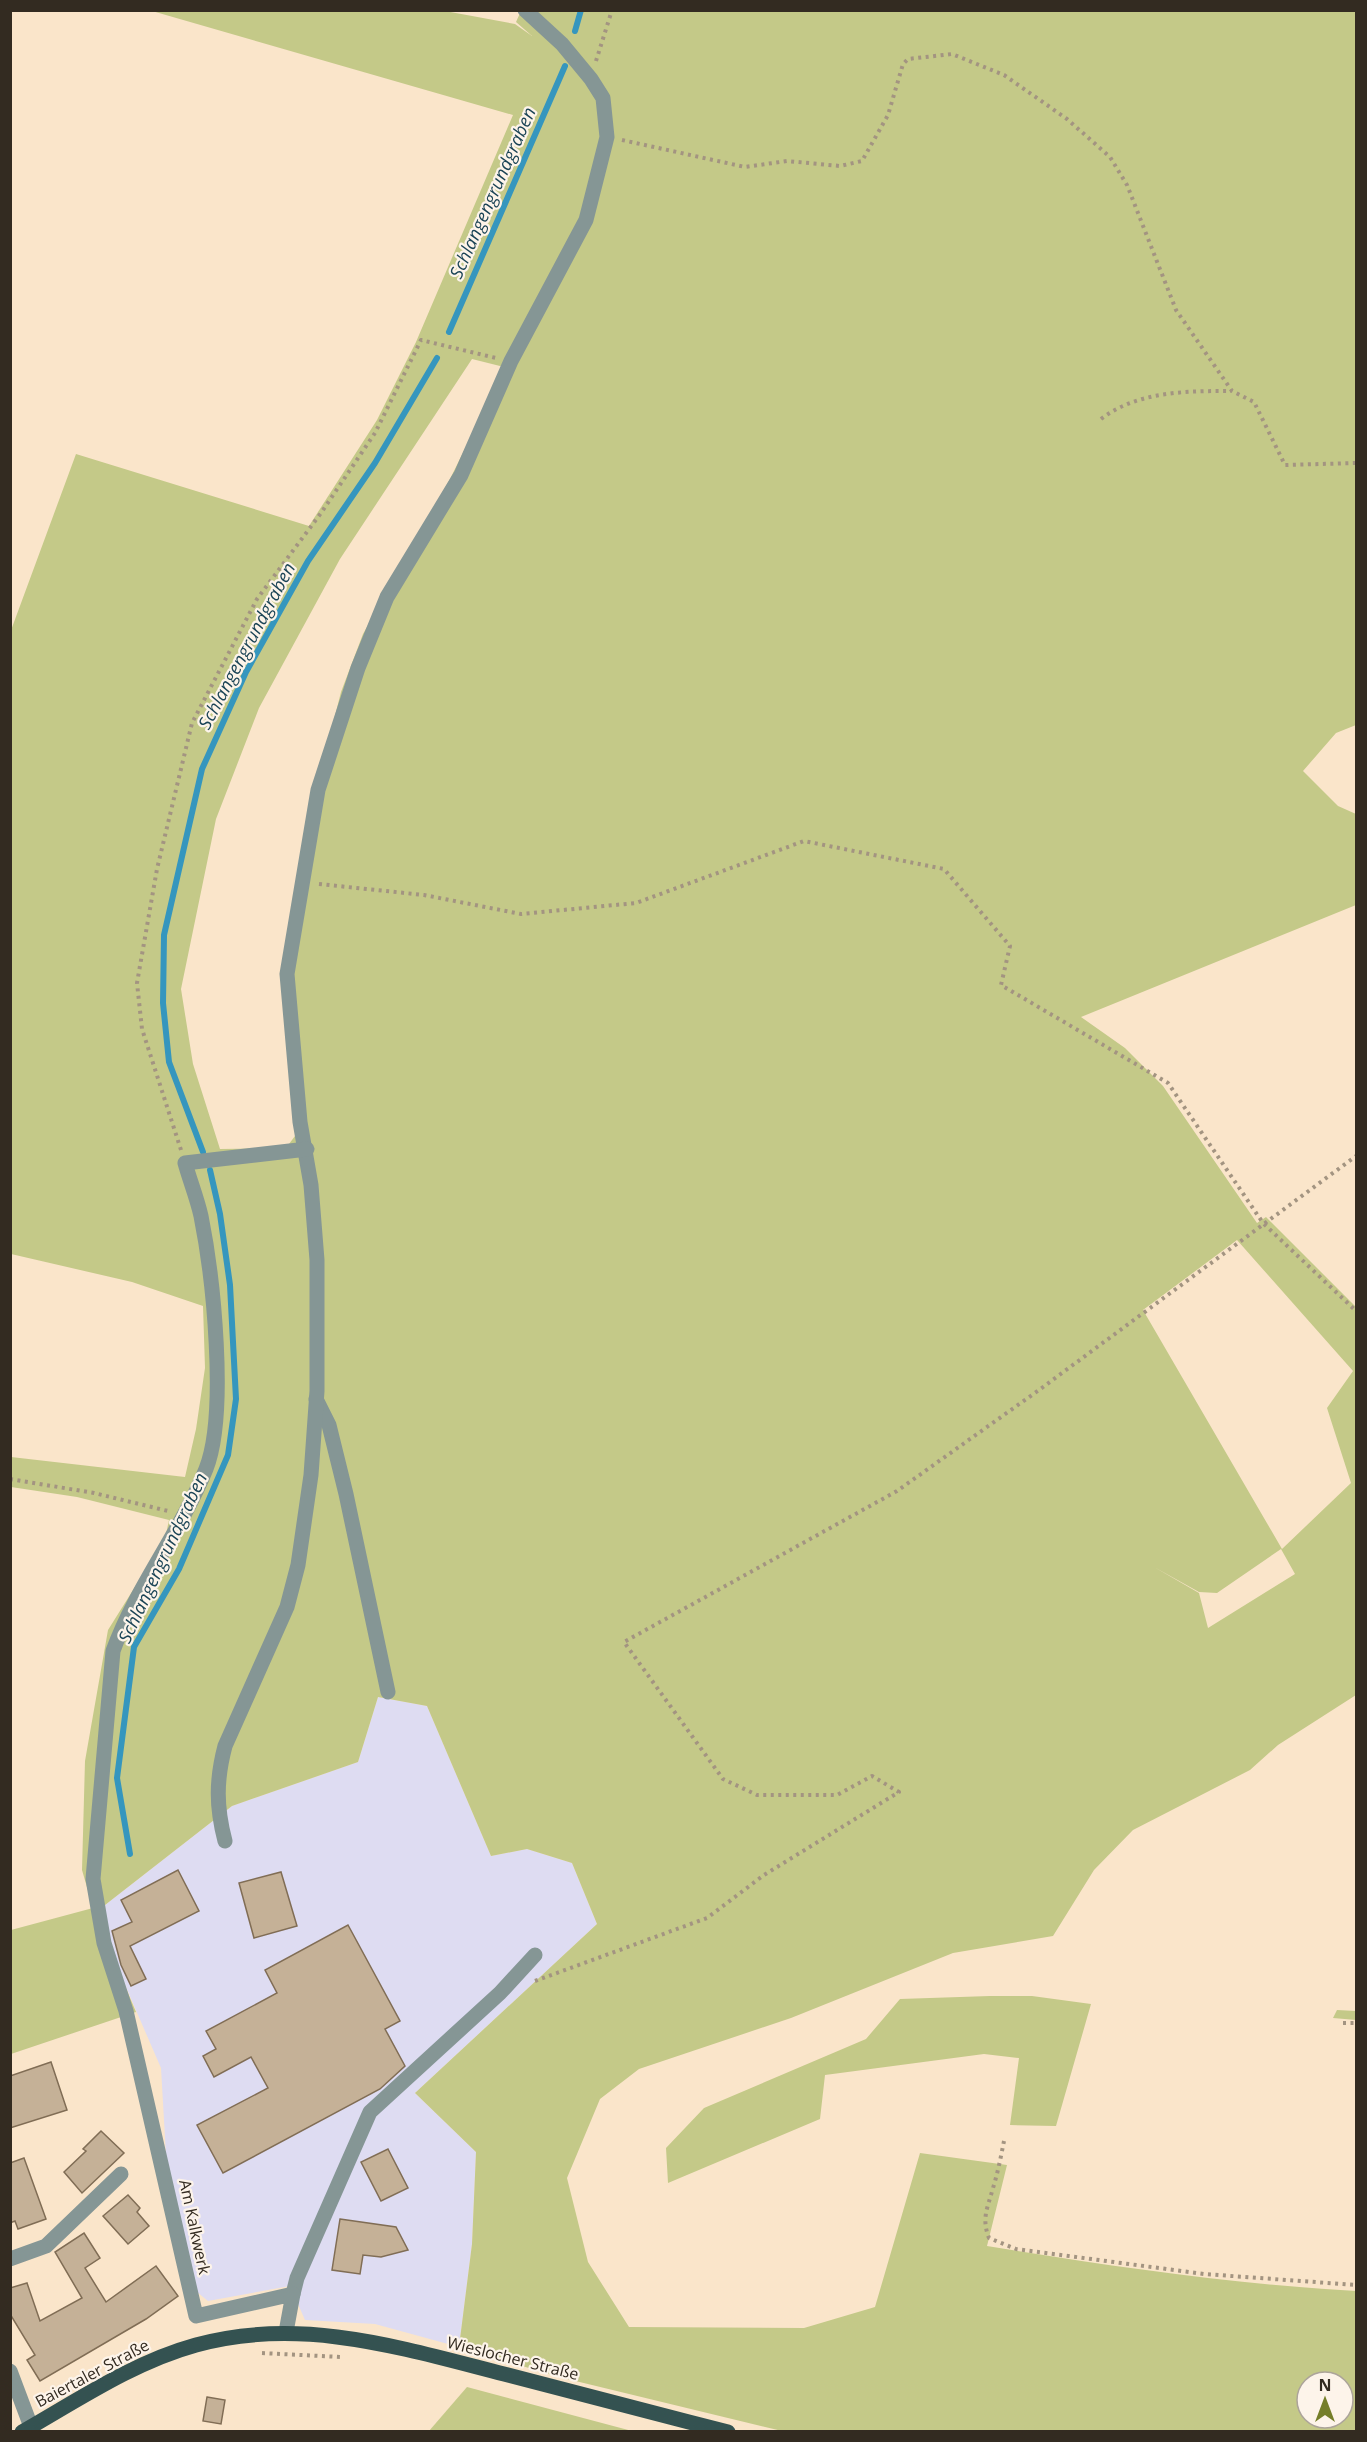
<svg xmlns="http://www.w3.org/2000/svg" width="1367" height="2442" font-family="'Open Sans',sans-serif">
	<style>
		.industrial { fill: #dedcf2 }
		.green { fill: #c4c988; fill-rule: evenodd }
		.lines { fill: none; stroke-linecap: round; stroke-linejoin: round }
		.stream { stroke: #3596be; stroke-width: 6 }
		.building { fill: #c5b197; stroke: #806d55; stroke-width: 1.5 }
		.path { stroke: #a39481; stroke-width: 4; stroke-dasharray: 3 4.5; stroke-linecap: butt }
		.minor { stroke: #859695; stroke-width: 15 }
		.major { stroke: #345251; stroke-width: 15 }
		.labels { text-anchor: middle; stroke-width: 4.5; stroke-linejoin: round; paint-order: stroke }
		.street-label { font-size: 16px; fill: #332b21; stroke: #fdf4ea }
		.water-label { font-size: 18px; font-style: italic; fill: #1b4456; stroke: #fdf4ea }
	</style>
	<rect width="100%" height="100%" fill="#fae5ca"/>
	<polygon class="industrial" points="378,1697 427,1706 491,1856 527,1849 572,1863 597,1924 415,2093 476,2152 472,2244 459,2347 375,2324 305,2320 290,2286 208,2301 191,2287 166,2155 161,2068 106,1941 105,1905 232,1806 358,1762"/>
	<g class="green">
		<path d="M 152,11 L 445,11 L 515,24 L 532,36 L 516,22 L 521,11 L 1356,11 L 1356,725 L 1336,733 L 1303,771 L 1338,806 L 1356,814 L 1356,905 L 1081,1017 L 1125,1048 L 1163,1086 L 1257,1223 L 1266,1217 L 1356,1307 L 1356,1695 L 1278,1745 L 1250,1770 L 1133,1830 L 1094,1870 L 1053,1936 L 953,1953 L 791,2018 L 639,2069 L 600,2099 L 567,2178 L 588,2262 L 629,2327 L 804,2328 L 875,2307 L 920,2153 L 1007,2165 L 987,2246 C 1110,2266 1232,2284 1356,2291 L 1356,2431 L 782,2431 L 559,2377 L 459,2347 L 472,2244 L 476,2152 L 415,2093 L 597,1924 L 572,1863 L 527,1849 L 491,1856 L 427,1706 L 378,1697 L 358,1762 L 232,1806 L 105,1905 L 106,1941 L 136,2012 L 11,2054 L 11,1930 L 93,1908 L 82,1870 L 85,1761 L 108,1630 L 165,1539 L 169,1520 L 77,1497 L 11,1487 L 11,1457 L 185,1477 L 196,1429 L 205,1368 L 203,1306 L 132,1282 L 11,1254 L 10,633 L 76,454 L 309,526 L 377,420 L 416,342 L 513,115 ZM 545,287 L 450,479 L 363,634 L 341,692 L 315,795 L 285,989 L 298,1132 L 286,1148 L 220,1149 L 193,1064 L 181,989 L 216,819 L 259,708 L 340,559 L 472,359 L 504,367 ZM 1237,1240 L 1353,1371 L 1327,1408 L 1351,1483 L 1282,1549 L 1143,1310 ZM 1281,1549 L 1295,1574 L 1208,1628 L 1199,1593 L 1154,1567 L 1199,1592 L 1217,1593 ZM 1307,2382 L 1343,2382 L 1343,2418 L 1307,2418 Z"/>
		<polygon points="990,1996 1032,1996 1091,2004 1056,2126 1010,2125 1019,2058 984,2054 825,2075 820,2119 668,2183 666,2148 704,2108 866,2039 900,1999"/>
		<polygon points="1337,2010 1356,2011 1356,2020 1333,2018"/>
		<polygon points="467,2387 632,2431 429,2431"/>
	</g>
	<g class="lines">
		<g class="stream">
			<polyline points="575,31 581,10"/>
			<polyline points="449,332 565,66"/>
			<polyline points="203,1152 169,1062 163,1003 164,935 202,769 246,672 308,561 375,463 437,358"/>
			<polyline points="130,1854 117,1778 134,1647 179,1569 228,1455 236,1399 230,1285 220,1214 210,1170"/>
		</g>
	</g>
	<g class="building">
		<polygon points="178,1870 199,1911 130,1946 146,1979 131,1986 121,1965 112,1931 132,1922 121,1900"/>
		<polygon points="281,1872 297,1926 254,1938 239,1883"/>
		<polygon points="348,1925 400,2021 385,2029 405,2066 380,2089 223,2173 197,2125 268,2088 251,2057 214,2077 203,2056 216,2049 206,2031 277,1993 265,1970"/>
		<polygon points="51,2062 67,2110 10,2128 10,2076"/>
		<polygon points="101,2131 124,2153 82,2193 64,2172 86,2151 83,2149"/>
		<polygon points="388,2149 408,2188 381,2201 361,2162"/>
		<polygon points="24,2158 46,2219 18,2229 15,2221 10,2223 10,2163"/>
		<polygon points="128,2195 140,2208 137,2212 149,2226 128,2244 103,2216"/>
		<polygon points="340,2219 396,2227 408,2250 381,2257 363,2255 360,2274 332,2270"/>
		<polygon points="84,2233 100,2258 85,2268 106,2302 156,2266 178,2296 146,2319 40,2381 27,2360 35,2355 10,2314 10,2288 27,2283 40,2321 82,2298 55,2252"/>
		<polygon points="207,2397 225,2400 221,2424 203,2421"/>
	</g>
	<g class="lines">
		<g class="path">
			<polyline points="596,61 612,10"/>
			<polyline points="622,140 745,167 787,161 840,166 862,161 888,115 903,64 908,59 952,54 1004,75 1067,119 1110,157 1127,185 1176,310 1232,391 1254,402 1285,465 1356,463"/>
			<path d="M 1101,419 C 1138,391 1186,391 1231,391"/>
			<polyline points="319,884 424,895 521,914 636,903 804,841 944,869 1010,946 1001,985 1168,1083 1263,1223 1356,1311"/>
			<polyline points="181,1150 142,1029 137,983 157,869 192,723 257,599 321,513 375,433 421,340 496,358"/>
			<polyline points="10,1479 94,1493 168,1511"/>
			<polyline points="535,1981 707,1918 764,1875 899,1792 872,1776 837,1795 757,1795 723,1779 624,1642 897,1491 1039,1390 1356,1156"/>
			<polyline points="1343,2023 1356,2023"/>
			<path d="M 1004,2141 C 1001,2156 998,2172 993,2188 C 988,2207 981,2218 989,2238 L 1016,2249 L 1204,2274 L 1356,2285"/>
			<polyline points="262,2353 341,2357"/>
		</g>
		<g class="minor">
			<polyline points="316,1399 329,1425 346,1494 388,1692"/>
			<path d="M 225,1841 C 216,1807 216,1780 225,1746 L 287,1607 L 298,1565 L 311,1475 L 317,1391 L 317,1260 L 311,1185 L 300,1122 L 287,974 L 318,790 L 358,668 L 387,597 L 461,475 L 511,361 L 586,220 L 607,137 L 603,98 L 591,79 L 562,44 L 525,10"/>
			<polyline points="10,2259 46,2246 121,2174"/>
			<polyline points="293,2294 297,2278 370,2112 500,1993 535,1955"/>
			<path d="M 286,2332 L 293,2294 L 196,2316 L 126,2011 L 104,1943 L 93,1879 L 113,1651 C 136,1587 180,1533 206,1469 C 228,1413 213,1276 201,1216 C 197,1198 190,1181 185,1163 L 307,1149"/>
			<polyline points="10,2371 33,2432"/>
		</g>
		<path class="major" d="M 22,2432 C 78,2400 134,2362 196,2345 C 301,2316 402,2348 504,2374 C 578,2393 653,2413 728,2432"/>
	</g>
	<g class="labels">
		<g class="street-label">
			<text transform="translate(195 2227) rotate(78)" y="6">Am Kalkwerk</text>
			<text transform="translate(513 2358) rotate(14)" y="6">Wieslocher Straße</text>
			<text transform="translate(92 2373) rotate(-28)" y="6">Baiertaler Straße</text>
		</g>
		<g class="water-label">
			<text transform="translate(493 193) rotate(-66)" y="6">Schlangengrundgraben</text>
			<text transform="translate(247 646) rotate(-62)" y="6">Schlangengrundgraben</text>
			<text transform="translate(163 1558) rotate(-65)" y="6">Schlangengrundgraben</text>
		</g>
	</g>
	<rect width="1367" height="2442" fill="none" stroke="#332b21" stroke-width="24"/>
	<g transform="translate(1325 2400)"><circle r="28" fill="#fdf4ea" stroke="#aca49a" stroke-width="1.5"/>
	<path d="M0-4.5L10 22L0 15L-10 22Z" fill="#757e29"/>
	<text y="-9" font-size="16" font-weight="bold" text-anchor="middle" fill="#332b21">N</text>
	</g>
</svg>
